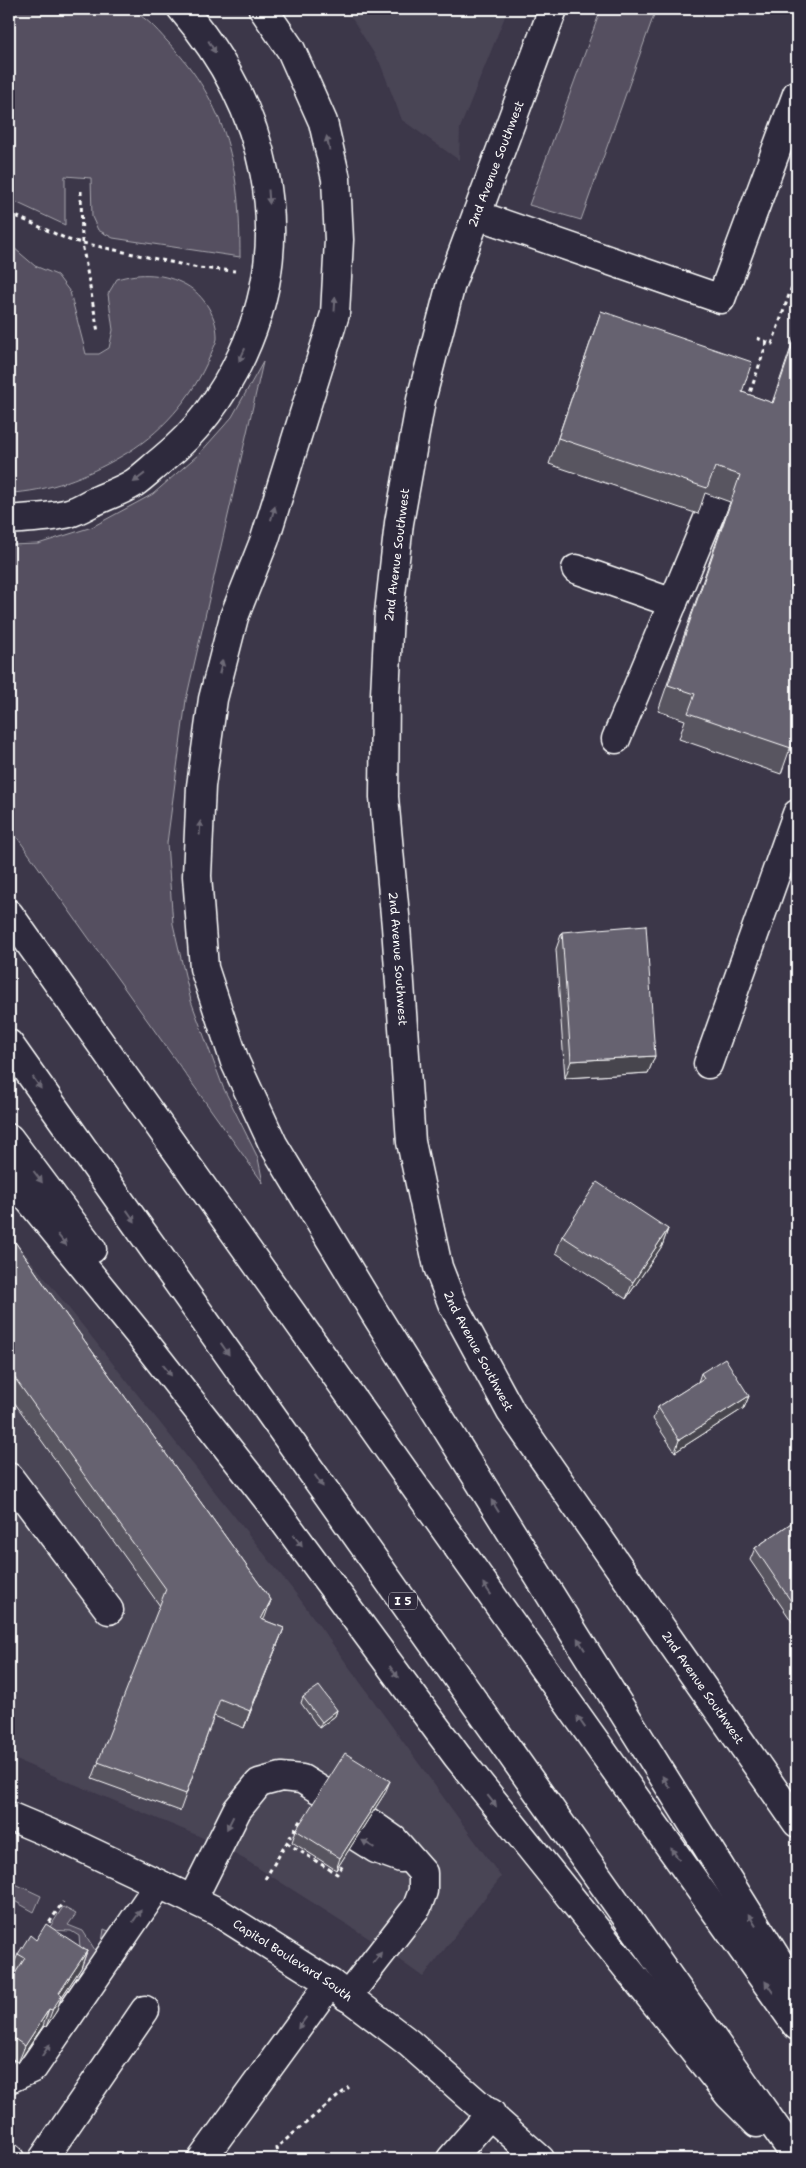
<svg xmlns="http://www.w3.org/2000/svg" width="806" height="2168" font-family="'Shantell Sans',sans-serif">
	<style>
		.built { fill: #494455 }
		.green { fill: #555060; stroke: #aaa8b0 }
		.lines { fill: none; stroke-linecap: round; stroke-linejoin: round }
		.minor-casing { stroke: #fff; stroke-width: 31 }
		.major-casing { stroke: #fff; stroke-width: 31 }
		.highway-casing { stroke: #fff; stroke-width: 31 }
		.path { stroke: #fff; stroke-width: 3; stroke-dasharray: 4 4; stroke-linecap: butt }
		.minor { stroke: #2f2a3d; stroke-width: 28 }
		.major { stroke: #2f2a3d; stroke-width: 28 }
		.highway { stroke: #2f2a3d; stroke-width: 28 }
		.wall { fill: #585460; stroke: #fff }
		.shaded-wall { fill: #47454e; stroke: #fff }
		.building { fill: #666270; stroke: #fff }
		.oneway { fill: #6d6a77 }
		.labels { text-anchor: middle; stroke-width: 4; stroke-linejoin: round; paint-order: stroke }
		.shield { fill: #2f2a3d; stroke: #c1bfc5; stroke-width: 1 }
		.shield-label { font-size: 11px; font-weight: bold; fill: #fff }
		.street-label { font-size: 12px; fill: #fff; stroke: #2f2a3d }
	</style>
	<rect width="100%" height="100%" fill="#3c3749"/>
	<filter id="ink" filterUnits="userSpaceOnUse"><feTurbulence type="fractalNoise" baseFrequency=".02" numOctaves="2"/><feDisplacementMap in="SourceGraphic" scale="10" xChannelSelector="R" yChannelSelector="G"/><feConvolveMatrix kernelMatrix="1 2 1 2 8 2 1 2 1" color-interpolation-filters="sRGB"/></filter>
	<g filter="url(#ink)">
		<g class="built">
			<polygon points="346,9 508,9 460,128 459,160 402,120 380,63"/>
			<polygon points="9,1233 297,1595 501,1877 423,1977 370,1939 244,1859 199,1836 9,1757"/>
		</g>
		<g class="green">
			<path d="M 9,9 C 37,9 64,9 92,9 C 103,9 116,6 126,9 C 143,13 156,29 167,41 C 229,106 240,169 240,257 L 113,238 L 98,230 L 92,217 L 91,178 L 65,176 L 65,225 L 9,199 Z"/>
			<polygon points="601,9 656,9 581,220 529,205"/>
			<path d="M 9,237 L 14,248 L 35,266 L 57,275 L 70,292 L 86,354 L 99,354 L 109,348 L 113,330 L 108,294 L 117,279 C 141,272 164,273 186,285 C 204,295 218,318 217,339 C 216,344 212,351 210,356 C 193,397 160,435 120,457 C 87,476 47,492 9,493 Z"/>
			<polygon points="263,362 186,700 167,843 173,924 191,1001 223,1087 258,1158 263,1183 9,826 9,545 38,544 92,527 153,494 199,454 232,417"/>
			<polygon points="9,1881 41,1896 34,1912 9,1898"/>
			<polygon points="63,1907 76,1914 68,1925 83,1931 95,1950 102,1942 104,1929 113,1933 85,1968 73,1959 80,1947 79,1936 71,1931 48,1930"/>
		</g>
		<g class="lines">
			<g class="minor-casing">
				<g id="minor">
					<path id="s1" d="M 553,9 L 451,284 L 421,400 L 399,523 L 389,613 L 385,695 L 384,797 L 396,926 L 411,1142 L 438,1267 L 452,1303 L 511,1412 L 797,1823"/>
					<polyline points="477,215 721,299 797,94"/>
					<polyline points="576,569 673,603"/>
					<polyline points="616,739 717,497"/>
					<polyline points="708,1064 797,814"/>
					<polyline points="9,1477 109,1610"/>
					<polyline points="357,1837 376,1849 401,1858"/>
					<polyline points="192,1900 237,1810 259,1783 281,1777 302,1779 323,1792"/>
					<polyline points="347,1997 417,1907 423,1891 423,1873 394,1840 367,1821"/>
					<polyline points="9,2079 33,2068 159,1884"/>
					<polyline points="9,2158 10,2159"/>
					<polyline points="43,2159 145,2010"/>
					<polyline points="202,2159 330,1983"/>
					<polyline points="451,2159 491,2113"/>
				</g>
			</g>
			<g class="major-casing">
				<g id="major">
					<path id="s2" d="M 9,1816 L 66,1840 L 216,1911 L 330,1983 L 409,2043 L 540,2159"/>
				</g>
			</g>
			<g class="highway-casing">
				<g id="highway">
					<polyline points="263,9 291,50 323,122 336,179 339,240 335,314 265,539 234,617 213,699 201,786 197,876 204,968 235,1062 273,1144 374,1312 797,1991"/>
					<path d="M 9,520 C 28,518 50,518 69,513 C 77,511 85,506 93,502 C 106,496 121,491 134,483 C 144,476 153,467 163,459 C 198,431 223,396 242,355 C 298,234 266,107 182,9"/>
					<polyline points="9,914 797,2026"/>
					<polyline points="9,1044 797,2158"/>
					<polyline points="9,1138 92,1249"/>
					<polyline points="9,1175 137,1332 272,1505 457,1756 729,2095 757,2123"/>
				</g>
			</g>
			<g class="path">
				<polyline points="81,191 82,243 98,332"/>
				<polyline points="9,213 69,240 198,268 235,271"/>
				<polyline points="757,338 772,344 797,272"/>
				<polyline points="748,399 767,342"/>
				<polyline points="287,1843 337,1874 343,1865"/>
				<polyline points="265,1879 301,1819"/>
				<polyline points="45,1929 63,1902"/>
				<polyline points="278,2159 276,2148 349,2087"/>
			</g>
			<use href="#minor" class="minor"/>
			<use href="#major" class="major"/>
			<use href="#highway" class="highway"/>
		</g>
		<g class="wall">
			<polygon points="601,311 742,392 772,403 797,330 797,729 781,774 679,739 685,720 658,711 730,502 705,493 698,514 549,464"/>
			<polygon points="562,932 655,1056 648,1073 565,1078 556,949"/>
			<polygon points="668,1229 662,1246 626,1299 556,1253 562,1236"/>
			<polygon points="9,1233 46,1287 271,1600 263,1620 284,1628 244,1728 214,1716 180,1811 92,1779 160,1606 9,1395"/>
			<polygon points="701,1373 749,1396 744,1408 675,1452 653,1419 658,1407 698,1382"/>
			<polygon points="797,1519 797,1629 750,1560 755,1548"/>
			<polygon points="303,1697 337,1710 335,1716 319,1728 301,1703"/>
			<polygon points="385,1793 336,1870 292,1842 296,1830"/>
			<polygon points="36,1940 87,1951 81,1968 61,1998 56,2012 46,2027 43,2026 18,2063 9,2056 9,1983 15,1973 11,1971 18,1954"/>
		</g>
		<g class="shaded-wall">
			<polygon points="655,1056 648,1073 565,1078 571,1061"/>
			<polygon points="668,1229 662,1246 626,1299 633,1282"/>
			<polygon points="749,1396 744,1408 675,1452 679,1440"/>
			<polygon points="271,1600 265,1617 255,1636 261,1619"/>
			<polygon points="284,1628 277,1645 244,1728 250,1711"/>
			<polygon points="337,1710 335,1716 319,1728 322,1722"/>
			<polygon points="390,1781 385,1793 336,1870 340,1858"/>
			<polygon points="87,1951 81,1968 61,1998 56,2012 46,2027 59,1993"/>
			<polygon points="49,2009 43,2026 18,2063 25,2046"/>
		</g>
		<g class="building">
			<polygon points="601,311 752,362 742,392 773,403 797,332 797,729 791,748 688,713 695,694 668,685 740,475 715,467 707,488 558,438"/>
			<polygon points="646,925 655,1056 571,1061 562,932"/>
			<polygon points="597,1182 668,1229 633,1282 562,1236"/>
			<polygon points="9,1233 46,1287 271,1600 261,1619 284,1628 250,1711 220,1699 186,1794 98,1762 166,1589 9,1370"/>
			<polygon points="725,1358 749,1396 679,1440 658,1407 704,1378 701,1373"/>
			<polygon points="797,1519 797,1610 755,1548"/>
			<polygon points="319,1686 337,1710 322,1722 303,1697"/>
			<polygon points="345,1753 390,1781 340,1858 296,1830"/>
			<polygon points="46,1924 87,1951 59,1993 62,1995 52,2010 49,2009 25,2046 9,2035 9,1983 25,1958 18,1954 30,1935 36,1940"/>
		</g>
		<defs><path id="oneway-solid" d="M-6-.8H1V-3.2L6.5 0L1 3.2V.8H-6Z" transform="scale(1.25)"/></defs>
		<g class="oneway">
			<use href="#oneway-solid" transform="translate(212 47) rotate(60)"/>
			<use href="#oneway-solid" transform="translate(328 143) rotate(-102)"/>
			<use href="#oneway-solid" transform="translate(269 197) rotate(86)"/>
			<use href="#oneway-solid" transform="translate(335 304) rotate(-86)"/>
			<use href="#oneway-solid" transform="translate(242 355) rotate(115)"/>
			<use href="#oneway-solid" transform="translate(139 478) rotate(142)"/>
			<use href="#oneway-solid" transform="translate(273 513) rotate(-74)"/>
			<use href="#oneway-solid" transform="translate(221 667) rotate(-76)"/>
			<use href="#oneway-solid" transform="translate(200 828) rotate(-87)"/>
			<use href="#oneway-solid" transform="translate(37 1083) rotate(55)"/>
			<use href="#oneway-solid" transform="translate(38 1177) rotate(53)"/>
			<use href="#oneway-solid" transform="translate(131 1216) rotate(55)"/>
			<use href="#oneway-solid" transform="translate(62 1240) rotate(51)"/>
			<use href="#oneway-solid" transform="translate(225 1349) rotate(55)"/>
			<use href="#oneway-solid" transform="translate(167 1370) rotate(52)"/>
			<use href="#oneway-solid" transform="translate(319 1481) rotate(55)"/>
			<use href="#oneway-solid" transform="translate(495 1506) rotate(-122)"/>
			<use href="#oneway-solid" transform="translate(298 1541) rotate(54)"/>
			<use href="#oneway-solid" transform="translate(487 1589) rotate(-125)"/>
			<use href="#oneway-solid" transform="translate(581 1644) rotate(-122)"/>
			<use href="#oneway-solid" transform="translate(394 1672) rotate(54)"/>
			<use href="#oneway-solid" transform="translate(581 1722) rotate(-125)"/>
			<use href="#oneway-solid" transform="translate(666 1782) rotate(-122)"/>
			<use href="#oneway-solid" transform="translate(492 1801) rotate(52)"/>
			<use href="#oneway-solid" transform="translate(230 1823) rotate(117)"/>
			<use href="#oneway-solid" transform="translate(368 1844) rotate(-149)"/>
			<use href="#oneway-solid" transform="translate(675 1854) rotate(-125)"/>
			<use href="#oneway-solid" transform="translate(137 1916) rotate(-55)"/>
			<use href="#oneway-solid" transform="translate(752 1920) rotate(-122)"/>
			<use href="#oneway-solid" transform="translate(377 1958) rotate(-52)"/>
			<use href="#oneway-solid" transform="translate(769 1987) rotate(-125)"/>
			<use href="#oneway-solid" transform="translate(302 2023) rotate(126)"/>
			<use href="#oneway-solid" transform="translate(46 2050) rotate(-56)"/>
		</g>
	</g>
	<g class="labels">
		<rect class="shield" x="389" y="1592.5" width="28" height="17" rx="4"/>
		<g class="shield-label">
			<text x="403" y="1605">I 5</text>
		</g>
		<g class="street-label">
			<text transform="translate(496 164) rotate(-69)" y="4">2nd Avenue Southwest</text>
			<text transform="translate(397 555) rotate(-83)" y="4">2nd Avenue Southwest</text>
			<text dy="4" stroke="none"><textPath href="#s1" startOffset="975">2nd Avenue Southwest</textPath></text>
			<text dy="4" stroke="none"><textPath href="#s1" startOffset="1380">2nd Avenue Southwest</textPath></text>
			<text dy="4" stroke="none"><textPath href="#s1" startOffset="1785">2nd Avenue Southwest</textPath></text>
			<text dy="4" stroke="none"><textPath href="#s2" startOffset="319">Capitol Boulevard South</textPath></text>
		</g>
	</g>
	<rect width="806" height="2168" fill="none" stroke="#2f2a3d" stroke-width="30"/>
	<rect x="15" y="15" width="776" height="2138" fill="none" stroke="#fff" stroke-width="2" filter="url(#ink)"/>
</svg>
